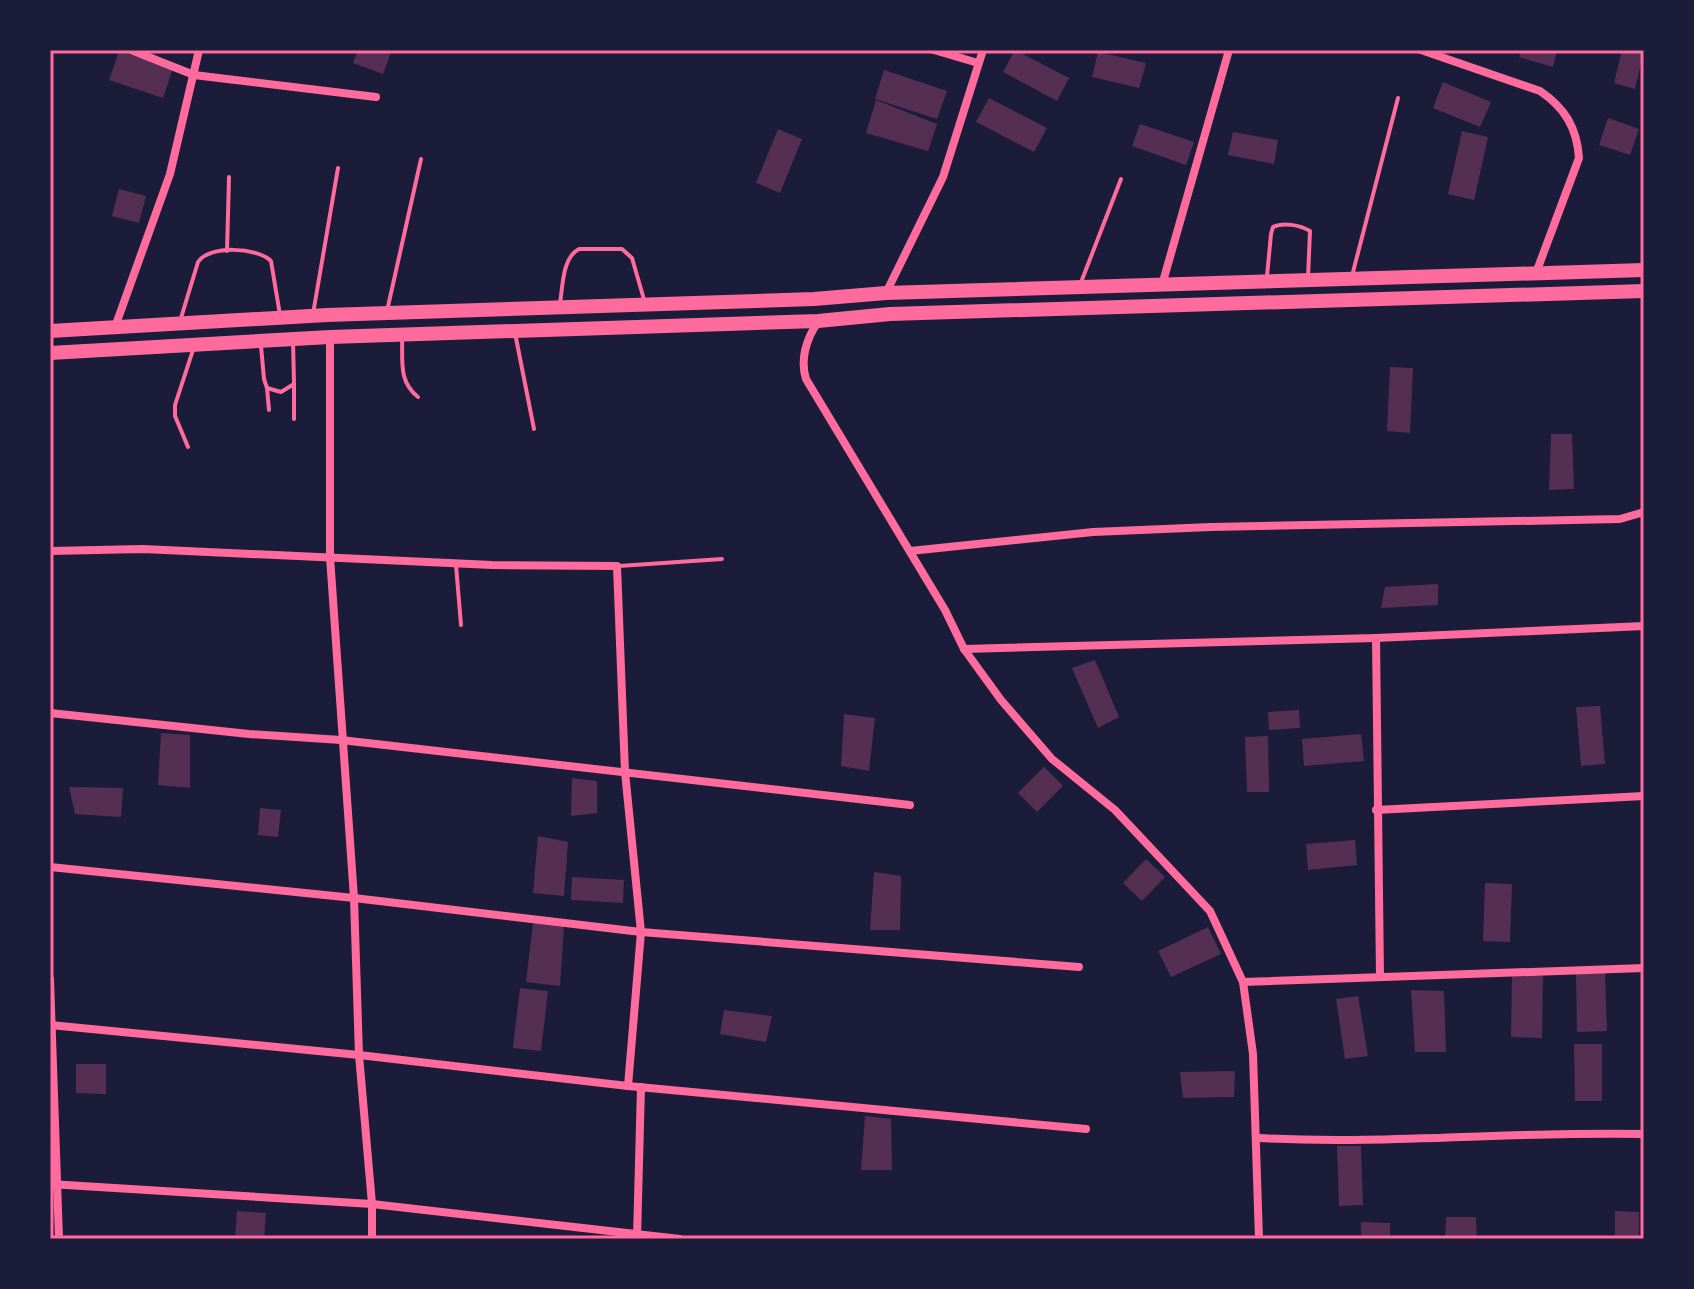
<svg xmlns="http://www.w3.org/2000/svg" width="1694" height="1289" font-family="'Space Grotesk',sans-serif">
	<style>
		.building { fill: #542f53 }
		.lines { fill: none; stroke-linecap: round; stroke-linejoin: round }
		.service { stroke: #ff6b9d; stroke-width: 4 }
		.minor { stroke: #ff6b9d; stroke-width: 8 }
		.trunk { stroke: #ff6b9d; stroke-width: 14 }
		.neatline { fill: none; stroke: #ff6b9d; stroke-width: 3 }
	</style>
	<rect width="100%" height="100%" fill="#1b1b3a"/>
	<g class="building">
		<polygon points="358,50 392,50 383,74 353,63"/>
		<polygon points="1015,50 1069,78 1057,101 1003,72"/>
		<polygon points="1521,50 1557,50 1553,67 1519,57"/>
		<polygon points="1622,50 1644,50 1635,89 1614,83"/>
		<polygon points="119,51 173,68 163,98 109,80"/>
		<polygon points="1098,52 1146,63 1139,88 1092,77"/>
		<polygon points="884,70 947,91 937,119 875,99"/>
		<polygon points="1443,82 1491,102 1480,127 1433,108"/>
		<polygon points="989,98 1047,128 1034,152 976,122"/>
		<polygon points="876,100 937,124 928,151 866,133"/>
		<polygon points="1608,118 1639,129 1630,155 1599,145"/>
		<polygon points="1140,124 1194,142 1186,165 1132,146"/>
		<polygon points="778,129 802,139 780,193 756,183"/>
		<polygon points="1462,131 1488,137 1474,200 1448,194"/>
		<polygon points="1233,132 1278,140 1274,164 1228,155"/>
		<polygon points="119,189 146,196 139,223 112,216"/>
		<polygon points="1390,367 1413,368 1410,433 1387,431"/>
		<polygon points="1551,434 1572,434 1574,489 1549,490"/>
		<polygon points="1438,584 1438,605 1381,608 1385,587"/>
		<polygon points="1095,660 1119,717 1098,728 1072,668"/>
		<polygon points="1600,706 1605,764 1581,766 1576,707"/>
		<polygon points="1299,710 1300,728 1269,730 1268,712"/>
		<polygon points="844,714 875,718 869,771 841,766"/>
		<polygon points="161,733 190,735 190,788 158,785"/>
		<polygon points="1361,734 1364,761 1304,766 1302,739"/>
		<polygon points="1268,736 1269,792 1247,792 1245,737"/>
		<polygon points="1044,767 1063,786 1037,812 1018,793"/>
		<polygon points="572,778 597,781 597,813 571,816"/>
		<polygon points="69,787 123,788 121,817 75,814"/>
		<polygon points="260,808 281,810 278,837 258,835"/>
		<polygon points="538,836 568,842 564,896 533,893"/>
		<polygon points="1355,840 1357,865 1308,870 1306,844"/>
		<polygon points="1146,859 1165,877 1142,901 1123,883"/>
		<polygon points="874,872 901,876 900,930 870,930"/>
		<polygon points="572,877 624,880 623,903 571,900"/>
		<polygon points="1485,883 1512,884 1510,942 1483,941"/>
		<polygon points="533,923 564,926 560,986 526,982"/>
		<polygon points="1208,927 1221,954 1171,977 1158,951"/>
		<polygon points="1605,973 1607,1031 1577,1032 1576,974"/>
		<polygon points="1512,976 1543,976 1542,1038 1511,1037"/>
		<polygon points="520,988 548,991 541,1051 513,1048"/>
		<polygon points="1411,990 1444,991 1446,1052 1415,1052"/>
		<polygon points="1358,996 1368,1056 1345,1059 1336,999"/>
		<polygon points="724,1010 772,1016 766,1042 720,1034"/>
		<polygon points="1574,1044 1602,1044 1602,1101 1575,1101"/>
		<polygon points="76,1064 106,1064 106,1094 76,1093"/>
		<polygon points="1235,1071 1234,1097 1183,1098 1180,1072"/>
		<polygon points="865,1116 891,1119 892,1170 861,1170"/>
		<polygon points="1337,1146 1361,1146 1363,1205 1339,1206"/>
		<polygon points="237,1211 266,1213 264,1239 235,1239"/>
		<polygon points="1615,1211 1639,1212 1639,1239 1615,1239"/>
		<polygon points="1446,1217 1476,1217 1477,1239 1445,1239"/>
		<polygon points="1361,1222 1390,1223 1390,1239 1361,1239"/>
	</g>
	<g class="lines">
		<g class="service">
			<polyline points="227,251 229,177"/>
			<path d="M 1267,276 L 1271,234 L 1273,227 C 1283,222 1300,225 1310,231 L 1308,278"/>
			<polyline points="1352,276 1398,98"/>
			<polyline points="1080,285 1121,179"/>
			<path d="M 560,303 C 563,286 562,258 579,249 L 622,249 L 632,258 L 645,303"/>
			<polyline points="387,311 421,159"/>
			<polyline points="313,314 338,168"/>
			<path d="M 181,318 L 198,262 C 209,245 257,247 271,261 L 280,315"/>
			<polyline points="515,333 534,429"/>
			<path d="M 402,337 C 403,361 398,381 418,397"/>
			<polyline points="261,346 264,379 267,388 281,392 294,384 293,341"/>
			<polyline points="294,384 294,419"/>
			<polyline points="267,388 269,410"/>
			<polyline points="188,447 175,416 175,405 193,350"/>
			<polyline points="456,565 461,625"/>
			<polyline points="619,566 722,559"/>
		</g>
		<g class="minor">
			<polyline points="131,50 194,75 376,97"/>
			<polyline points="934,50 978,63"/>
			<path d="M 1421,50 L 1540,91 C 1565,108 1577,128 1579,158 L 1536,273"/>
			<polyline points="1162,285 1229,50"/>
			<polyline points="886,293 943,177 983,50"/>
			<path d="M 818,322 C 806,339 800,360 806,379 L 945,610 L 964,649 L 1001,700 L 1052,759 L 1115,810 L 1210,911 L 1243,982 L 1253,1054 L 1259,1239"/>
			<polyline points="115,327 170,174 199,50"/>
			<polyline points="330,337 330,557 354,898 359,1055 372,1204 372,1239"/>
			<polyline points="50,551 143,549 492,565 617,566 625,772 641,932 628,1086"/>
			<polyline points="910,551 1093,532 1211,527 1620,519 1644,512"/>
			<polyline points="1376,638 1380,977"/>
			<polyline points="964,649 1376,638 1644,626"/>
			<polyline points="50,713 249,734 341,740 910,805"/>
			<polyline points="1376,810 1644,796"/>
			<polyline points="50,867 354,898 641,932 1079,967"/>
			<polyline points="50,979 59,1239"/>
			<polyline points="1243,982 1644,968"/>
			<polyline points="50,1025 359,1055 628,1086 1086,1129"/>
			<path d="M 1258,1138 C 1386,1145 1515,1131 1644,1134"/>
			<polyline points="50,1184 372,1204 680,1239"/>
			<polyline points="637,1238 641,1087"/>
		</g>
		<g class="trunk">
			<polyline points="50,331 327,315 814,299 886,293 1644,270"/>
			<polyline points="50,353 330,337 818,321 890,314 1644,291"/>
		</g>
	</g>
	<rect width="1694" height="1289" fill="none" stroke="#1b1b3a" stroke-width="104"/>
	<rect x="52" y="52" width="1590" height="1185" class="neatline"/>
</svg>
